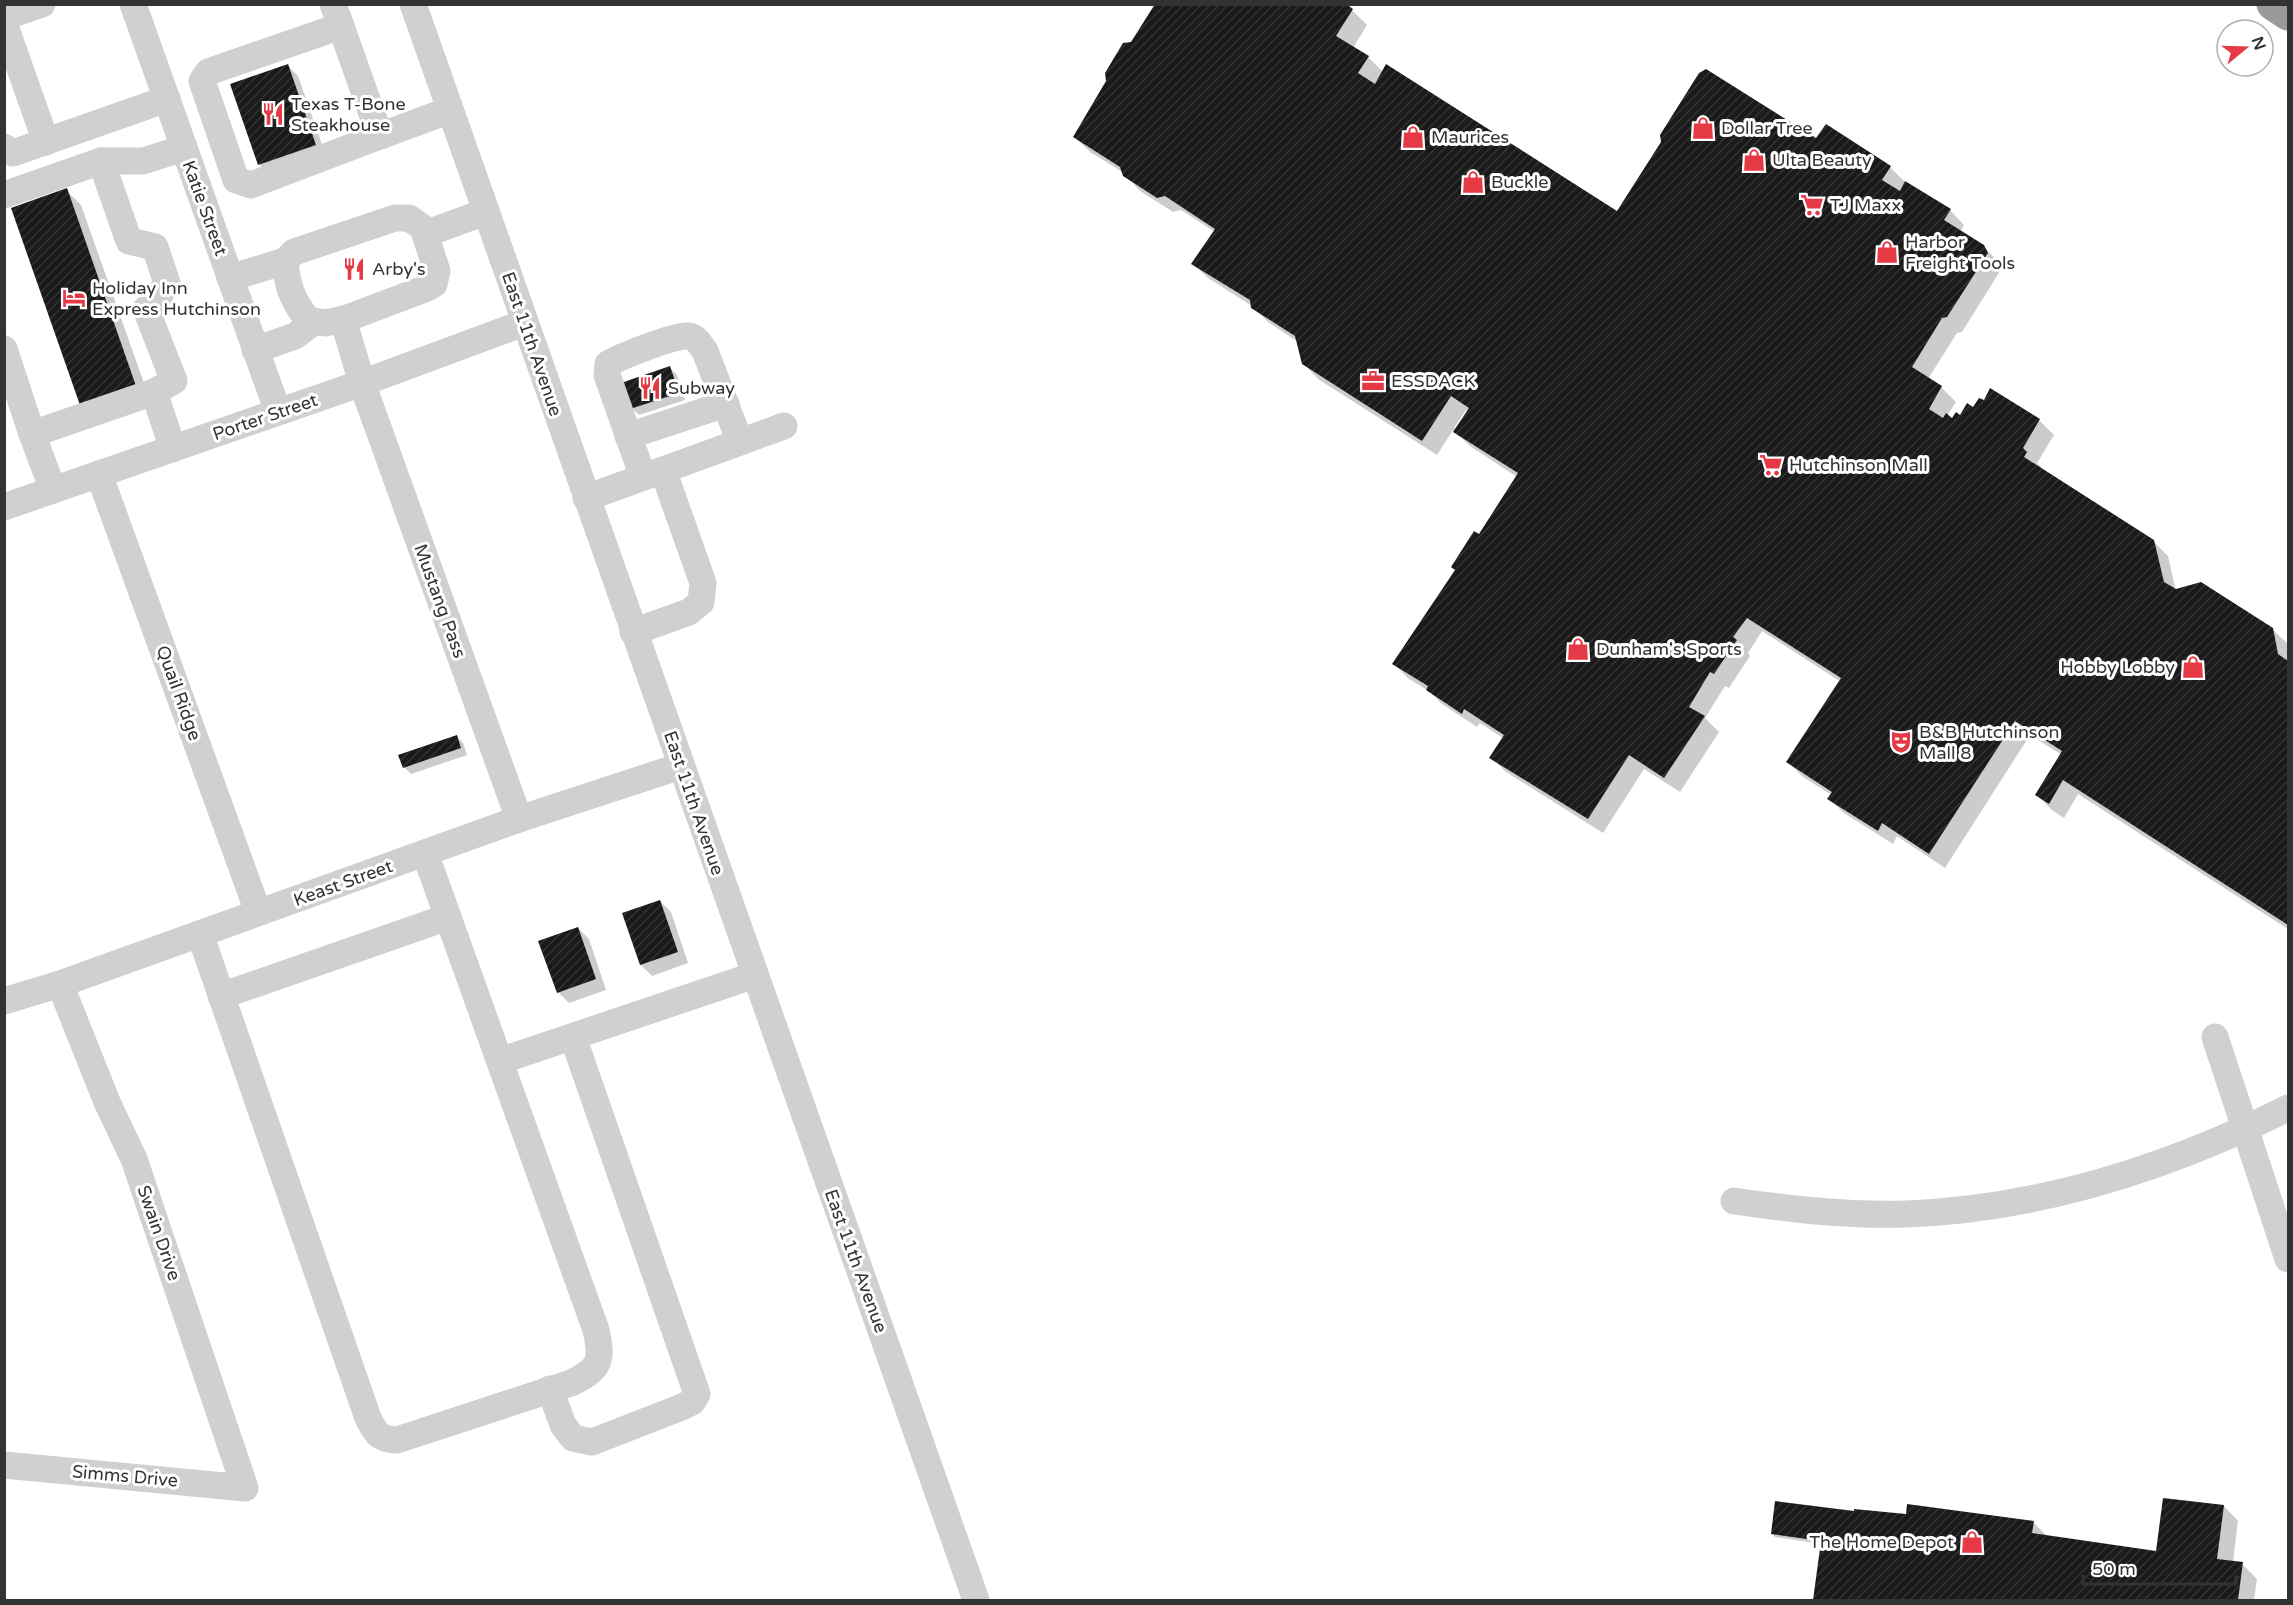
<svg xmlns="http://www.w3.org/2000/svg" width="2293" height="1605" font-family="'Varela Round',sans-serif">
	<style>
		.shadow { fill: #0003; fill-rule: evenodd }
		.building { fill: url(#building-hatch) }
		.lines { fill: none; stroke-linecap: round; stroke-linejoin: round }
		.minor { stroke: #d0d0d0; stroke-width: 27 }
		.highway { stroke: #9a9a9a; stroke-width: 33 }
		.labels { text-anchor: middle; stroke-width: 6; stroke-linejoin: round; paint-order: stroke }
		.poi-label { font-size: 18px; fill: #333; stroke: #fff; text-anchor: start }
		.street-label { font-size: 18px; fill: #333; stroke: #fff }
	</style>
	<defs>
		<pattern id="building-hatch" width="6" height="6" patternUnits="userSpaceOnUse" patternTransform="scale(1.5)"><rect width="6" height="6" fill="#1a1a1a"/><path d="M-1 1l2-2M0 6l6-6M5 7l2-2" fill="none" stroke="#333"/></pattern>
	</defs>
	<rect width="100%" height="100%" fill="#fff"/>
	<g class="shadow">
		<path d="M 1352,10 L 1367,25 L 1353,48 L 1368,57 L 1383,72 L 1618,213 L 1817,140 L 1826,126 L 1890,167 L 1905,182 L 1950,210 L 1964,225 L 1960,232 L 1983,246 L 1998,261 L 2002,268 L 1962,332 L 1957,333 L 1928,379 L 1941,387 L 1956,402 L 1947,416 L 1953,420 L 1974,409 L 1984,402 L 1991,390 L 2039,420 L 2054,435 L 2037,463 L 2041,467 L 2040,469 L 2153,541 L 2168,556 L 2176,591 L 2272,629 L 2288,644 L 2288,929 L 2078,794 L 2064,818 L 2052,810 L 2037,795 L 2062,755 L 2030,735 L 1945,868 L 1897,836 L 1893,844 L 1844,813 L 1829,799 L 1832,795 L 1803,777 L 1788,762 L 1841,682 L 1762,631 L 1748,653 L 1750,656 L 1729,688 L 1725,686 L 1705,718 L 1719,732 L 1680,792 L 1644,769 L 1603,833 L 1506,772 L 1491,757 L 1503,738 L 1480,723 L 1477,727 L 1442,704 L 1429,691 L 1409,679 L 1394,664 L 1517,477 L 1470,446 L 1453,430 L 1437,455 L 1318,379 L 1303,363 L 1298,342 L 1268,322 L 1252,306 L 1208,278 L 1193,264 L 1215,232 L 1181,210 L 1173,212 L 1140,191 L 1124,173 L 1090,152 L 1075,137 ZM 1466,410 L 1469,412 L 1457,429 L 1454,428 Z"/>
		<polygon points="287,65 298,76 326,156 270,175 259,164"/>
		<polygon points="66,190 81,205 151,403 97,422"/>
		<polygon points="670,368 677,375 685,400 639,415 632,408"/>
		<polygon points="456,736 463,743 467,755 411,774 404,767"/>
		<polygon points="660,901 671,912 688,963 652,976 641,965 624,914"/>
		<polygon points="578,928 589,939 606,990 569,1003 558,992"/>
		<polygon points="2224,1506 2238,1521 2233,1562 2242,1564 2257,1579 2254,1600 1814,1600 1823,1544 1775,1537 1772,1534 1853,1513 2033,1522 2048,1537 2157,1552"/>
	</g>
	<g class="building">
		<polygon points="1155,4 1346,4 1353,9 1336,36 1369,56 1358,73 1375,84 1386,64 1617,211 1661,142 1660,135 1699,73 1706,69 1816,138 1826,124 1891,166 1882,180 1900,191 1905,181 1951,209 1944,220 1984,245 1988,253 1947,317 1942,318 1912,367 1942,386 1929,409 1943,418 1946,413 1952,418 1956,412 1960,415 1967,403 1973,407 1979,398 1984,400 1990,388 2040,419 2023,448 2027,452 2024,457 2154,540 2164,582 2176,589 2201,582 2273,628 2278,654 2288,661 2288,925 2063,780 2049,804 2035,795 2062,751 2015,721 1929,854 1882,823 1878,831 1827,799 1832,792 1786,762 1841,678 1747,618 1733,637 1737,640 1714,674 1710,672 1689,707 1705,716 1664,778 1629,755 1588,819 1489,758 1504,735 1464,709 1462,714 1426,690 1428,686 1392,664 1455,570 1451,567 1474,531 1479,534 1518,473 1453,432 1469,408 1451,396 1422,441 1302,364 1295,336 1251,308 1250,300 1191,264 1215,229 1165,196 1157,198 1123,176 1120,167 1073,137 1106,81 1105,73 1123,43 1131,42"/>
		<polygon points="288,64 316,145 258,165 230,84"/>
		<polygon points="67,188 137,389 81,408 11,208"/>
		<polygon points="670,366 679,393 630,409 621,383"/>
		<polygon points="457,735 461,748 403,768 398,755"/>
		<polygon points="660,900 678,952 640,965 622,913"/>
		<polygon points="578,927 596,979 557,993 538,941"/>
		<polygon points="2163,1498 2224,1505 2217,1559 2243,1562 2238,1600 1813,1600 1821,1541 1771,1534 1775,1501 1854,1511 1854,1509 1906,1514 1907,1504 2034,1521 2032,1533 2156,1551"/>
	</g>
	<g class="lines">
		<g class="minor">
			<polyline points="133,4 278,412"/>
			<polyline points="333,4 380,136 450,110"/>
			<polyline points="413,4 976,1600"/>
			<polyline points="4,17 42,4"/>
			<polyline points="4,23 46,142"/>
			<polyline points="341,26 208,72 202,81 236,180 251,185 380,136"/>
			<polyline points="4,147 13,153 167,99"/>
			<polyline points="101,161 129,241 155,247 167,283 157,299 146,309 174,381 154,392"/>
			<polyline points="4,195 101,161 143,161 184,148"/>
			<path d="M 395,218 L 409,218 L 423,228 L 437,271 L 434,284 L 427,288 L 345,319 L 325,323 L 308,320 C 292,300 287,285 285,261 L 294,252 Z"/>
			<polyline points="425,234 485,212"/>
			<polyline points="230,278 285,261"/>
			<polyline points="343,319 362,383 519,819"/>
			<polyline points="4,349 32,434"/>
			<polyline points="255,350 295,336 315,321"/>
			<polyline points="628,436 726,404"/>
			<polyline points="99,474 258,912"/>
			<path d="M 643,477 L 607,375 L 608,364 C 619,357 677,334 688,336 C 697,337 700,345 705,351 L 740,442"/>
			<polyline points="53,490 32,434 154,392 173,449"/>
			<polyline points="586,498 784,426"/>
			<polyline points="4,507 362,383 524,323"/>
			<polyline points="633,632 689,612 701,602 703,583 663,470"/>
			<path d="M 200,934 L 368,1418 C 376,1434 379,1439 397,1440 L 571,1383 C 600,1369 603,1361 596,1330 L 425,853"/>
			<polyline points="221,996 448,917"/>
			<polyline points="4,1001 60,984 519,819 681,766"/>
			<polyline points="2215,1037 2288,1259"/>
			<polyline points="500,1061 755,975"/>
			<path d="M 1734,1201 C 1790,1209 1848,1216 1906,1214 C 2039,1209 2170,1167 2288,1108"/>
			<polyline points="550,1389 563,1425 573,1438 592,1442 682,1407 692,1402 697,1394 573,1037"/>
			<polyline points="4,1465 245,1488 134,1159 107,1102 60,984"/>
		</g>
		<polyline class="highway" points="2273,4 2288,14"/>
	</g>
	<defs>
		<g id="restaurant-bare" transform="scale(1.8)"><path d="M-5-6h1v4h1v-4h1v4h1v-4h1v5L-1.5 .5V6h-2V.5L-5-1ZM5-6V6H3V1.5H1.5Q1.5-4 5-6Z" fill="#e63946" stroke="#fff" stroke-width="2.5" paint-order="stroke"/></g>
		<g id="shop-bare" transform="scale(1.8)"><path d="M-5-2.5h2.3a2.7 3.5 0 0 1 5.4 0H5L5.5 6h-11ZM-1.5-2.5h3a1.5 2.3 0 0 0-3 0Z" fill="#e63946" stroke="#fff" stroke-width="2.5" paint-order="stroke"/></g>
		<g id="supermarket-bare" transform="scale(1.8)"><path d="M-6-5.5h2.5l.6 2H6L4.5 2H-2.5L-4.4-4H-6ZM-1.5 3.2a1.3 1.3 0 1 0 .1 0ZM3 3.2a1.3 1.3 0 1 0 .1 0Z" fill="#e63946" stroke="#fff" stroke-width="2.5" paint-order="stroke"/></g>
		<g id="hotel-bare" transform="scale(1.8)"><path d="M-6-4.5h1.5V1H6V5H4.5V3h-9V5H-6ZM-4 0a1.8 1.8 0 1 1 3.6 0ZM.5 0V-2.5h3Q6-2.5 6 0Z" fill="#e63946" stroke="#fff" stroke-width="2.5" paint-order="stroke"/></g>
		<g id="office-bare" transform="scale(1.8)"><path d="M-6-3h4V-5.5h4V-3h4V5H-6ZM-1-4.5V-3h2v-1.5ZM-6 0V1H6V0Z" fill="#e63946" stroke="#fff" stroke-width="2.5" paint-order="stroke"/></g>
		<g id="theatre-bare" transform="scale(1.8)"><path d="M-5-5.5Q0-4 5-5.5V0Q5 5 0 6Q-5 5-5 0ZM-3.3-2.5H-1v1.5H-3.3ZM1-2.5H3.3v1.5H1ZM-2.8 1Q0 5.5 2.8 1Z" fill="#e63946" stroke="#fff" stroke-width="2.5" paint-order="stroke"/></g>
	</defs>
	<g fill-rule="evenodd">
		<use href="#restaurant-bare" x="273" y="114"/>
		<use href="#shop-bare" x="1703" y="128"/>
		<use href="#shop-bare" x="1413" y="137"/>
		<use href="#shop-bare" x="1754" y="160"/>
		<use href="#shop-bare" x="1473" y="182"/>
		<use href="#supermarket-bare" x="1812" y="205"/>
		<use href="#shop-bare" x="1887" y="252"/>
		<use href="#restaurant-bare" x="354" y="269"/>
		<use href="#hotel-bare" x="74" y="298"/>
		<use href="#office-bare" x="1373" y="381"/>
		<use href="#restaurant-bare" x="650" y="388"/>
		<use href="#supermarket-bare" x="1771" y="465"/>
		<use href="#shop-bare" x="1578" y="649"/>
		<use href="#shop-bare" x="2193" y="667"/>
		<use href="#theatre-bare" x="1901" y="742"/>
		<use href="#shop-bare" x="1972" y="1542"/>
	</g>
	<g class="labels">
		<g class="poi-label">
			<text x="291" y="110">Texas T-Bone<tspan x="291" dy="21">Steakhouse</tspan></text>
			<text x="1721" y="134">Dollar Tree</text>
			<text x="1431" y="143">Maurices</text>
			<text x="1772" y="166">Ulta Beauty</text>
			<text x="1491" y="188">Buckle</text>
			<text x="1830" y="211">TJ Maxx</text>
			<text x="1905" y="248">Harbor<tspan x="1905" dy="21">Freight Tools</tspan></text>
			<text x="372" y="275">Arby's</text>
			<text x="92" y="294">Holiday Inn<tspan x="92" dy="21">Express Hutchinson</tspan></text>
			<text x="1391" y="387">ESSDACK</text>
			<text x="668" y="394">Subway</text>
			<text x="1789" y="471">Hutchinson Mall</text>
			<text x="1596" y="655">Dunham's Sports</text>
			<text x="2175" y="673" text-anchor="end">Hobby Lobby</text>
			<text x="1919" y="738">B&amp;B Hutchinson<tspan x="1919" dy="21">Mall 8</tspan></text>
			<text x="1954" y="1548" text-anchor="end">The Home Depot</text>
		</g>
		<g class="street-label">
			<text transform="translate(205 208) rotate(70)" y="6">Katie Street</text>
			<text transform="translate(532 344) rotate(71)" y="6">East 11th Avenue</text>
			<text transform="translate(265 417) rotate(-19)" y="6">Porter Street</text>
			<text transform="translate(440 601) rotate(70)" y="6">Mustang Pass</text>
			<text transform="translate(179 693) rotate(70)" y="6">Quail Ridge</text>
			<text transform="translate(694 803) rotate(71)" y="6">East 11th Avenue</text>
			<text transform="translate(343 883) rotate(-20)" y="6">Keast Street</text>
			<text transform="translate(159 1233) rotate(71)" y="6">Swain Drive</text>
			<text transform="translate(856 1261) rotate(70)" y="6">East 11th Avenue</text>
			<text transform="translate(125 1476) rotate(5)" y="6">Simms Drive</text>
		</g>
	</g>
	<rect width="2293" height="1605" fill="none" stroke="#333333" stroke-width="12"/>
	<g transform="translate(2245 48) rotate(71)"><circle r="28" fill="#ffffff" stroke="#adadad" stroke-width="1.5"/>
	<path d="M0-4.5L10 22L0 15L-10 22Z" fill="#e63946"/>
	<text y="-9" font-size="16" font-weight="bold" text-anchor="middle" fill="#333333">N</text>
	</g>
	<path d="M2083 1575v9h153v-9" fill="none" stroke="#333333" stroke-width="3"/>
	<text x="2092" y="1575" font-size="18" fill="#333333" stroke="#ffffff" stroke-width="4.5" paint-order="stroke">50 m</text>
</svg>
